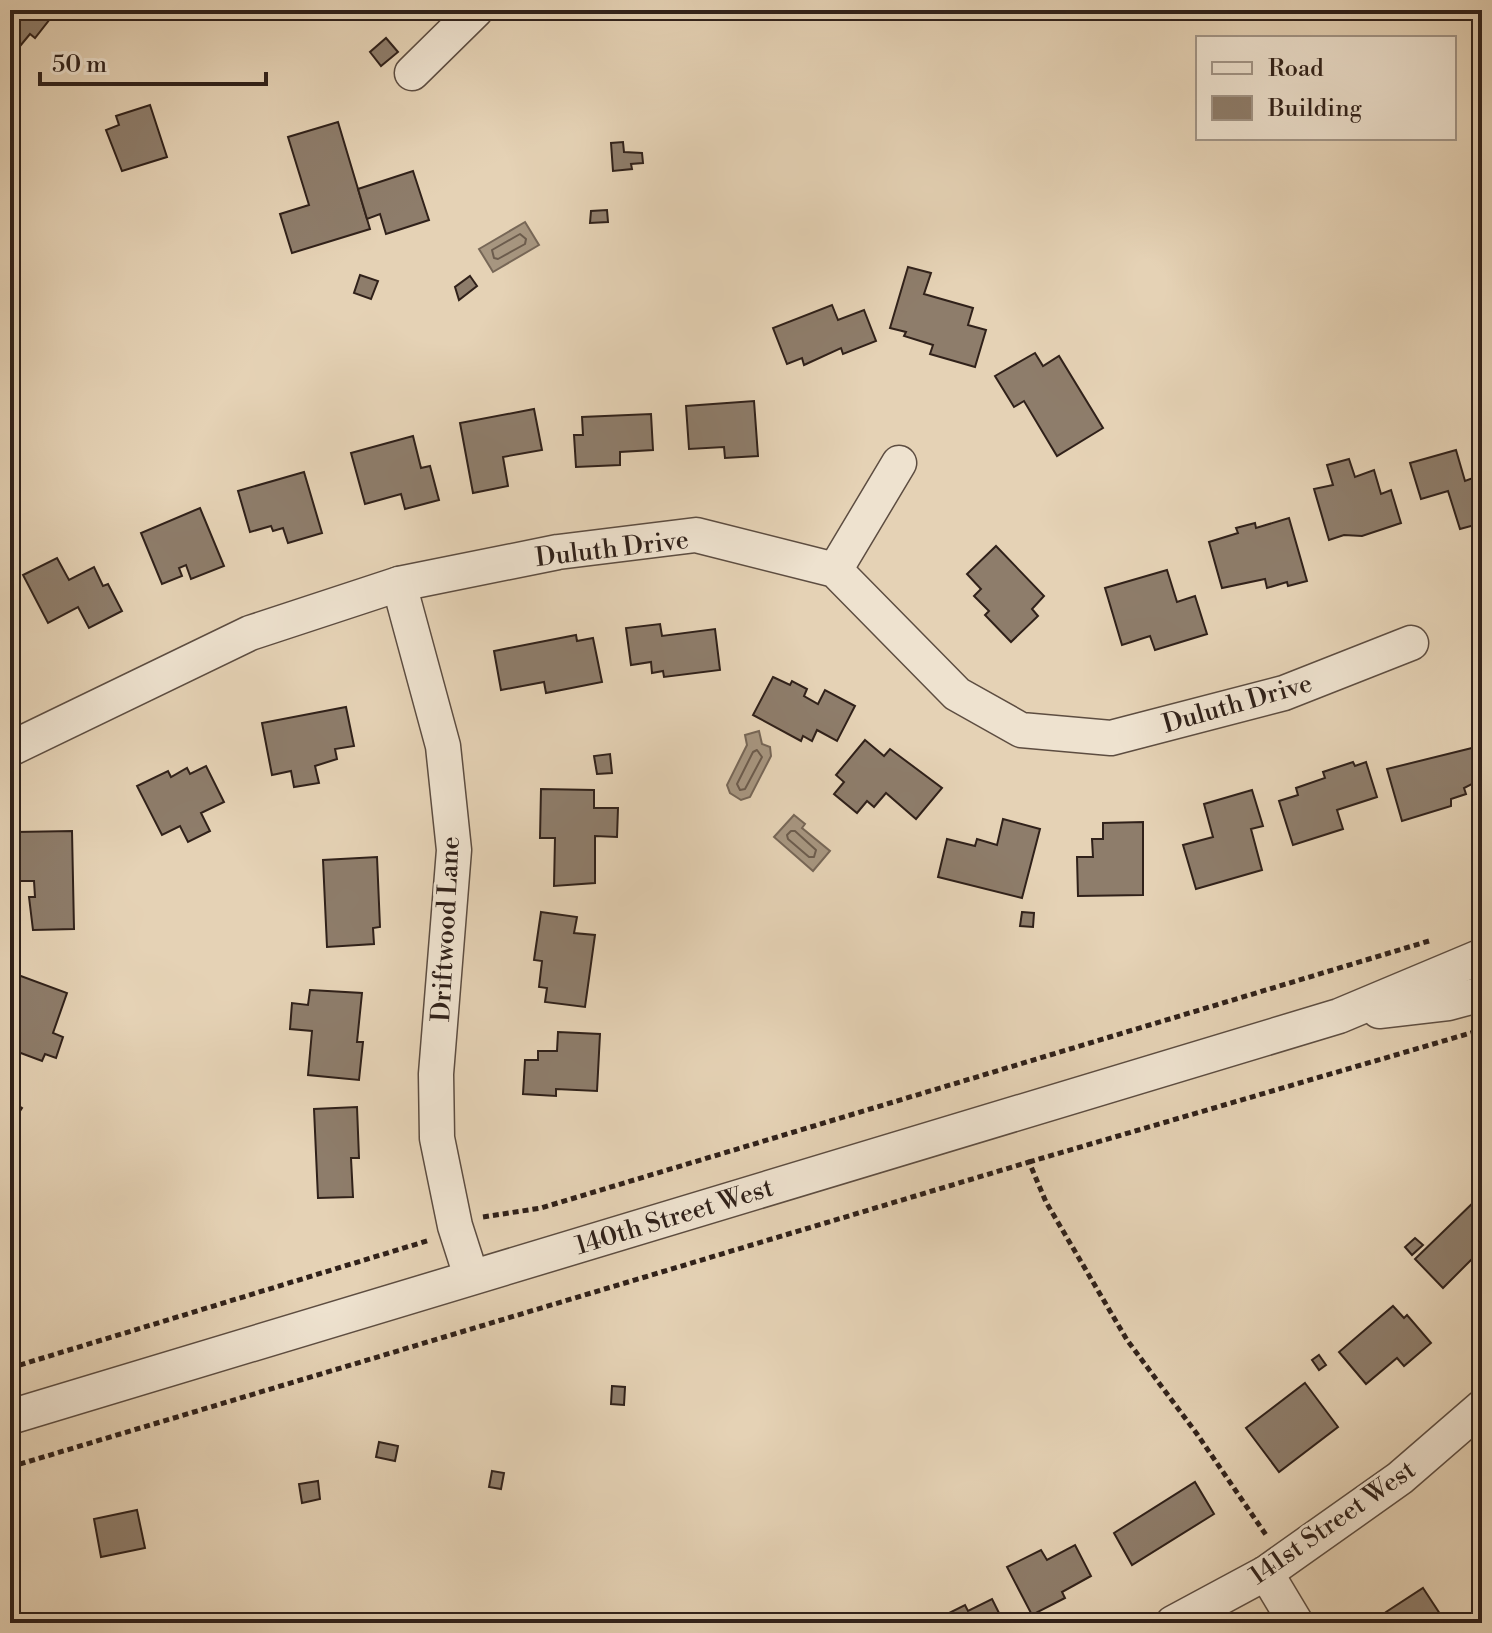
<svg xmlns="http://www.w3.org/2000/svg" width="1492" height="1633" font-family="'Libre Bodoni',serif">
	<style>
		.water { fill: #a79680; stroke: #776757; stroke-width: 2 }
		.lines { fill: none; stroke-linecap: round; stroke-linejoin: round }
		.shore { stroke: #6c5c4d; stroke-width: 2 }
		.building { fill: #8e7d6b; stroke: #30211a; stroke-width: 2 }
		.minor-casing { stroke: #5d4d41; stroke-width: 37 }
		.path { stroke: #30211a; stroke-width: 5; stroke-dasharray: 6 4; stroke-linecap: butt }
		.minor { stroke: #eee2cf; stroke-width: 34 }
		.labels { text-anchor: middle; stroke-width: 6; stroke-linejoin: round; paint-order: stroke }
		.street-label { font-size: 26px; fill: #30211a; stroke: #eee2cf }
	</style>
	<rect width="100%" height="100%" fill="#e5d2b5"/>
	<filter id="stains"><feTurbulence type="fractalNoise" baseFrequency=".0025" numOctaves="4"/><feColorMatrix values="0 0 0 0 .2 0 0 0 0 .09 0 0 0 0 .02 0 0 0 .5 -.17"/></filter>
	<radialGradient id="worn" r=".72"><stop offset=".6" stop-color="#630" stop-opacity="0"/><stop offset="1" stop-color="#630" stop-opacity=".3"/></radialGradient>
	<g class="water">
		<polygon points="525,222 539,245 493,272 479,249"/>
		<polygon points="759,731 762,744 770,747 771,756 750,797 741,800 730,793 727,785 747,745 745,735"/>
		<polygon points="794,815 805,824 802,828 830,851 813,871 774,837"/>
	</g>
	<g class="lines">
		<g class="shore">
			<polygon points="520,234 526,239 525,244 498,259 494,258 492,250"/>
			<polygon points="757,750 762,757 745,789 740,790 737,784 753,752"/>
			<polygon points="791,831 795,831 816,850 814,857 809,857 788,839 787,835"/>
		</g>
	</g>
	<g class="building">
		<polygon points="10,10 57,10 35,38 30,34 11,57"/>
		<polygon points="386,38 398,52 381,66 370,52"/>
		<polygon points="150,105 167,157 122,171 106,130 119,125 116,116"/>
		<polygon points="338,122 370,229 292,253 280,214 309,205 288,137"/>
		<polygon points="623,142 624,152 642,153 643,163 631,164 632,169 613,171 611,143"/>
		<polygon points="413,171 429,220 386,234 380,214 367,219 358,189"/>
		<polygon points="607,210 608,222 590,223 591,211"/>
		<polygon points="908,267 931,273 924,294 973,308 968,325 986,330 975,367 930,354 933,345 904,336 906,332 890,328"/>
		<polygon points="360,275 378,281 371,299 354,293"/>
		<polygon points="470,276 477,286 459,300 455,287"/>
		<polygon points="832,305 838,320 864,310 876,341 843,354 841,348 804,365 802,358 787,364 773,328"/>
		<polygon points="1035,353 1043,366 1059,356 1103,428 1057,456 1024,401 1014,407 995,376"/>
		<polygon points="754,401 758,456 725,458 724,447 689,449 686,406"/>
		<polygon points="534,409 542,450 503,457 508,486 473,493 460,423"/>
		<polygon points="651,414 653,450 620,452 620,465 576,467 574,435 583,435 582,417"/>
		<polygon points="413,436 421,468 430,466 439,500 405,509 401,494 365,504 351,453"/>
		<polygon points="1456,450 1465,481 1481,475 1482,479 1482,523 1460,529 1448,491 1421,499 1410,463"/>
		<polygon points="1349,459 1355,477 1374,470 1381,494 1391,490 1401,523 1362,536 1344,535 1329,540 1314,489 1333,485 1327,465"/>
		<polygon points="304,472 322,533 288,543 283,528 273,531 271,526 250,532 238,491"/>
		<polygon points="200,508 224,566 191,579 186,565 179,568 182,576 162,584 141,533"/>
		<polygon points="1289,518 1307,581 1288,586 1287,582 1267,588 1265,579 1222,588 1209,542 1238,533 1236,528 1255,523 1256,528"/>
		<polygon points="996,546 1044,596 1032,609 1038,616 1011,642 985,615 989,611 974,596 981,589 967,574"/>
		<polygon points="57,558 69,580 94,567 103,586 108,584 122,611 89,628 78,607 48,623 23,575"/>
		<polygon points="1167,570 1177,602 1195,596 1207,634 1155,650 1150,636 1122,645 1105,588"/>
		<polygon points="660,624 662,636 715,629 720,670 664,677 663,671 652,673 651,662 631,665 626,628"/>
		<polygon points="576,635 577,641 593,638 602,682 546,693 544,682 501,690 494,651"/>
		<polygon points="773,677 790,685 792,681 807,689 804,696 818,704 825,690 855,706 837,741 817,730 812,741 803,736 801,741 753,715"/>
		<polygon points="346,707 354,746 335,749 337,759 315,766 319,783 294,787 291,771 272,775 262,723"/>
		<polygon points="865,740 884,756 890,749 942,788 916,819 886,793 874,807 867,801 857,813 834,794 844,782 836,775"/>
		<polygon points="1476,747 1482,768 1482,779 1464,788 1466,794 1451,799 1451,806 1402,821 1387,769"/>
		<polygon points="610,754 612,773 597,774 594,756"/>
		<polygon points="1353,762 1355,766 1366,762 1377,797 1337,810 1343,829 1293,845 1279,801 1298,795 1296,788 1325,778 1323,772"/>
		<polygon points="206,766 224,802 201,813 210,831 188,842 180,826 162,835 137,786 168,771 171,777 187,768 190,774"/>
		<polygon points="541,789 594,790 594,808 618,808 617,837 595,836 595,883 554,886 555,838 540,838"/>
		<polygon points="1252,790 1263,826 1251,829 1262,870 1196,889 1183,845 1213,837 1204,804"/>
		<polygon points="1003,819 1040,829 1022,898 938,877 947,839 975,846 977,839 997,845"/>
		<polygon points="1143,822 1143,895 1078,896 1077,857 1093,857 1092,839 1103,839 1103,823"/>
		<polygon points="72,831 74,929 33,930 29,897 35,897 34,881 17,881 16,832"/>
		<polygon points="377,857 380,927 373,928 374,944 327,947 323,860"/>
		<polygon points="541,912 577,917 574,933 595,935 585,1007 545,1002 547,988 539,987 542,961 534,960"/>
		<polygon points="1022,912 1034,913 1033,927 1020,926"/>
		<polygon points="10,972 67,993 53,1033 63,1037 56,1058 45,1054 42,1061 10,1049"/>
		<polygon points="310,990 362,993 357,1042 363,1042 359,1080 308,1075 312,1031 290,1029 292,1003 308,1005"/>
		<polygon points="558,1032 600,1034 597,1091 556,1089 556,1096 523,1094 525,1060 538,1060 538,1051 557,1051"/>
		<polygon points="10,1100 22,1108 10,1126"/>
		<polygon points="357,1107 359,1158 351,1158 353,1197 318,1198 314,1109"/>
		<polygon points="1479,1197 1482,1200 1482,1249 1443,1288 1415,1259"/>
		<polygon points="1415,1238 1423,1245 1412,1255 1405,1247"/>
		<polygon points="1393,1306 1404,1318 1407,1315 1431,1343 1404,1366 1397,1358 1366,1384 1339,1352"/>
		<polygon points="1319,1355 1326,1365 1319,1370 1312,1360"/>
		<polygon points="1305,1383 1338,1427 1279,1472 1246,1428"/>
		<polygon points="612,1386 625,1387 624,1405 611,1404"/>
		<polygon points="379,1442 398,1446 395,1461 376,1457"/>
		<polygon points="492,1471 504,1473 501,1489 489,1487"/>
		<polygon points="318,1481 320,1499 302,1503 299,1484"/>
		<polygon points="1195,1482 1214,1514 1132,1565 1114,1533"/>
		<polygon points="137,1510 145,1548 101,1557 94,1519"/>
		<polygon points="1075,1545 1091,1576 1062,1592 1065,1598 1032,1615 1007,1567 1041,1550 1047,1560"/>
		<polygon points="1423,1588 1446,1623 1393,1623 1386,1612"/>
		<polygon points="992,1599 1004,1623 929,1623 965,1605 968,1611"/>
	</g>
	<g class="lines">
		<g class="minor-casing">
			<g id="minor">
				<polyline points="412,73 476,10"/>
				<polyline points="835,570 899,463"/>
				<polyline points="399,584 443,746 454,850 436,1074 437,1138 455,1226 471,1276"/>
				<polyline points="10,749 250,633 399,584 558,552 696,535 835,570 957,694 1021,730 1111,738 1284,693 1411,643"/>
				<polyline points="1379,1011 1448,1003 1482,994"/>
				<polyline points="10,1417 1339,1016 1482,956"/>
				<polyline points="1266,1573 1296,1623"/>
				<polyline points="1173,1623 1266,1573 1400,1478 1482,1407"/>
			</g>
		</g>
		<g class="path">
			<polyline points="1029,1162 1481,1030"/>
			<polyline points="483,1217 541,1208 1429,941"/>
			<polyline points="10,1368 430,1240"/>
			<polyline points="10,1467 1029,1162 1046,1202 1127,1340 1197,1434 1266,1535"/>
		</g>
		<use href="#minor" class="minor"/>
	</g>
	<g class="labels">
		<g class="street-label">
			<text transform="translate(612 548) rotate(-7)" y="9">Duluth Drive</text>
			<text transform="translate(1237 703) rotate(-16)" y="9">Duluth Drive</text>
			<text transform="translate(445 929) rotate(-87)" y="9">Driftwood Lane</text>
			<text transform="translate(674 1216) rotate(-17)" y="9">140th Street West</text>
			<text transform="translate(1332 1522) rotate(-35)" y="9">141st Street West</text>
		</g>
	</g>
	<rect width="1492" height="1633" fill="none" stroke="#e5d2b5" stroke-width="40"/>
	<rect x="12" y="12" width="1468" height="1609" fill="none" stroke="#30211a" stroke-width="4"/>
	<rect x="20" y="20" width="1452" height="1593" fill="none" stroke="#30211a" stroke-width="2"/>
	<rect x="1196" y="36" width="260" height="104" fill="#eee2cf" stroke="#a29587" stroke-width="2"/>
	<rect x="1212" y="62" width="40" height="12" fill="#eee2cf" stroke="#a29587" stroke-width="2"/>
	<text x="1268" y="76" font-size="24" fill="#30211a">Road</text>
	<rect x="1212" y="96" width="40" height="24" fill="#8e7d6b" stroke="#a29587" stroke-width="2"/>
	<text x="1268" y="116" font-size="24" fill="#30211a">Building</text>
	<path d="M40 72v12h226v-12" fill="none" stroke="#30211a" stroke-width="4"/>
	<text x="52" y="72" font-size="24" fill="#30211a" stroke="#eee2cf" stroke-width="6" paint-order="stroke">50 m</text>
	<rect width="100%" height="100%" filter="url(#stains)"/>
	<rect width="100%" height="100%" fill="url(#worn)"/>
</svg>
